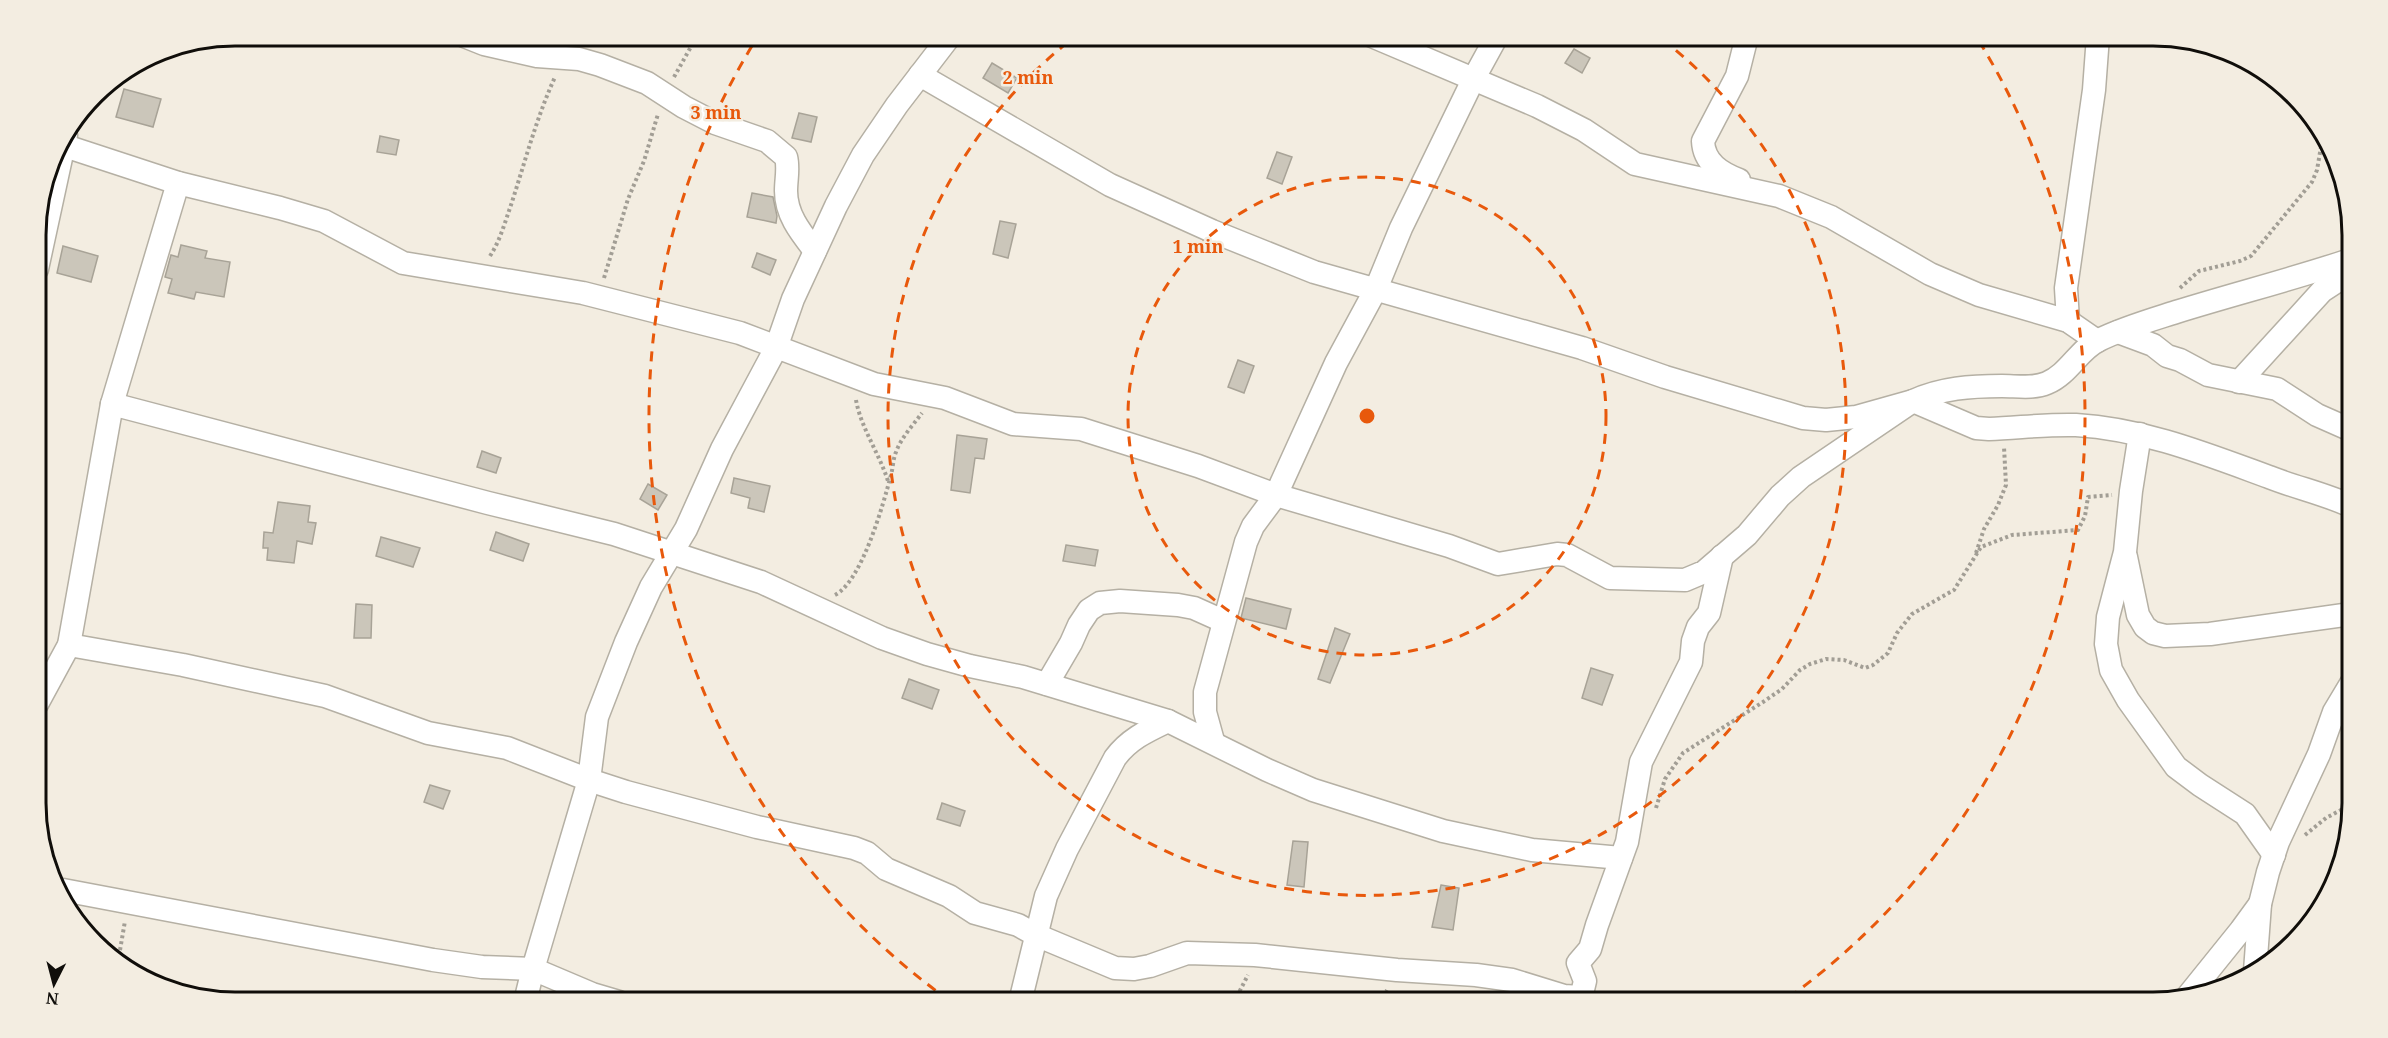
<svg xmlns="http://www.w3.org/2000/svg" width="2388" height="1038" font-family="'Noto Serif',serif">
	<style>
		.building { fill: #cbc6ba; stroke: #a8a397; stroke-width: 1.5 }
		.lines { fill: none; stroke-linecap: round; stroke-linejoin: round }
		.street-casing { stroke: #b5b0a4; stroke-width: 25 }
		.path { stroke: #a29e95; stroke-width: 4; stroke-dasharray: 3 3; stroke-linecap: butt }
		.street { stroke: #fff; stroke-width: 22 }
		.ring { fill: none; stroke: #e8590c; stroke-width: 3; stroke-dasharray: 10 8 }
		.rim { fill: none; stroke: #100e0a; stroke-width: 3 }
		.centre { fill: #e8590c; stroke: #f3ede1; stroke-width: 3 }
		.ring-label { font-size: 18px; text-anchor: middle; font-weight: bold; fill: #e8590c; stroke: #f3ede1; stroke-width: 5; stroke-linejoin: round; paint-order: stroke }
	</style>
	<rect width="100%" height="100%" fill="#f3ede1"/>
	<g class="building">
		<polygon points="1574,49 1590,58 1582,73 1565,63"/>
		<polygon points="992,63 1017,78 1008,93 983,78"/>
		<polygon points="124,89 161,99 153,127 116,117"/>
		<polygon points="799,113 817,117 811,142 792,138"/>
		<polygon points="380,136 399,140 396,155 377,152"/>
		<polygon points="1277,152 1292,157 1282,184 1267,178"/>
		<polygon points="752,193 773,197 777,216 776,223 747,217"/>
		<polygon points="1000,221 1016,224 1008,258 993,254"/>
		<polygon points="181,245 207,251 205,258 230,262 224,297 196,292 194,299 168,293 172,279 165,277 171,255 178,257"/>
		<polygon points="63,246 98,256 91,282 57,273"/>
		<polygon points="757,253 776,260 770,275 752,267"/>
		<polygon points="1238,360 1254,366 1244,393 1228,387"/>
		<polygon points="957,435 987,439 984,459 975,458 970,493 951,490"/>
		<polygon points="482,451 501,458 496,473 477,467"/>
		<polygon points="734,478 770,486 764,512 748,508 750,498 731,493"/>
		<polygon points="648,484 667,495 658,510 640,499"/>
		<polygon points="278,502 310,506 308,522 316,523 312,544 297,541 294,563 267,560 268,548 263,548 264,532 273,533"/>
		<polygon points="496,532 529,544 523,561 490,550"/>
		<polygon points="381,537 420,548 413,567 376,556"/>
		<polygon points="1066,545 1098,550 1095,566 1063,561"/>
		<polygon points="1246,598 1291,609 1286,629 1241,618"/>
		<polygon points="356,604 372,605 371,638 354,638"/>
		<polygon points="1335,628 1350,634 1330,683 1318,679"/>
		<polygon points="1591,668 1613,675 1602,705 1582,698"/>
		<polygon points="909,679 939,690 932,709 902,698"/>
		<polygon points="430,785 450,791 443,809 424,802"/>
		<polygon points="942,803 965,811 960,826 937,819"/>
		<polygon points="1293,841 1308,842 1304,887 1287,885"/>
		<polygon points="1441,885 1459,888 1453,930 1432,927"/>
	</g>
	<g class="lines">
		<g class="street-casing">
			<g id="street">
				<path d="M 464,36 L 484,44 L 537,56 L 579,59 L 600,65 L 647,83 L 684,107 L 715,123 L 767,141 L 786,157 C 789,168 786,179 786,191 C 786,215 801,233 815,251"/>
				<polyline points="1372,36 1537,106 1584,130 1635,164 1779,196 1831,217 1930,274 1979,295 2068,321 2097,341"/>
				<path d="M 920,75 L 1110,185 L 1212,231 L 1314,272 L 1582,348 L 1665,377 L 1803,418 L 1826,420 L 1856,417 L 1913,401 L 1976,428 L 1989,429 C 2018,428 2047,424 2076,425 C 2144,429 2206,454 2269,477 C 2297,488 2325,494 2351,506"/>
				<path d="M 59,144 L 178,183 L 280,208 L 324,221 L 403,263 L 583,293 L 740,333 L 874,384 L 945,398 L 1013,424 L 1081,429 L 1198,466 L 1276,495 L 1449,546 L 1498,564 L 1557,554 L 1567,555 L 1610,578 L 1685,580 L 1704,572 L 1747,535 L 1780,496 L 1801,477 L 1913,401 C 1941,388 1971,386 2002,386 C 2017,386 2033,389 2047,383 C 2069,374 2079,349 2099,340 C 2123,328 2151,320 2176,312 C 2234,294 2293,279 2350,260"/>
				<path d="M 1739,180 C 1721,173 1704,163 1703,141 L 1737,76 L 1747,36"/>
				<polyline points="37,269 66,135"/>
				<polyline points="2068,321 2066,288 2094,90 2098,36"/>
				<polyline points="2118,332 2153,345 2167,356 2180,360 2208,375 2277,389 2317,415 2351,430"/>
				<polyline points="2239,382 2322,291 2351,272"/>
				<polyline points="112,404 488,503 614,534 761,582 882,638 927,654 970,666 1023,677 1168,721 1267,770 1313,790 1443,831 1532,850 1621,858"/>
				<polyline points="2140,434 2131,491 2125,552 2108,617 2106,644 2111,670 2128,700 2176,767 2200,785 2245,814 2274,855"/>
				<polyline points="2126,557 2138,615 2145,627 2153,633 2165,636 2210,634 2351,614"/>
				<polyline points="69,645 183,665 325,696 428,733 507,748 589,780 626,792 757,827 854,848 867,853 886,869 949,896 975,913 1018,925 1036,935 1115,968 1134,969 1150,966 1187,953 1255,955 1397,970 1476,975 1512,980 1564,996 1581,997"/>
				<polyline points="1047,684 1071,643 1079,625 1089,610 1100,603 1120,601 1178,605 1194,608 1223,621"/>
				<polyline points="37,704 69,645 112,404 178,183"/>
				<polyline points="1213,741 1205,712 1205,692 1246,542 1253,526 1276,495 1336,363 1376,289 1401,228 1474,78 1497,36"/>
				<polyline points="63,890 433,960 482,967 533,969 592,994 619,1002"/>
				<polyline points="2255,971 2260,904 2268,872 2278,842 2319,754 2334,712 2352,682"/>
				<polyline points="2187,997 2241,930 2260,904"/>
				<polyline points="525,1002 533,969 589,780 597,717 626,642 651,587 686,529 722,449 776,348 793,299 836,206 863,155 897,105 950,36"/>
				<path d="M 1020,1002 L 1046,896 L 1067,849 L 1115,758 C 1129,739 1147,731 1168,721"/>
				<polyline points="1580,1002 1585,981 1578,963 1590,949 1597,925 1627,842 1641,762 1691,662 1693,641 1698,627 1709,613 1722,556"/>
			</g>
		</g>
		<g class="path">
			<polyline points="674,77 697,36"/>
			<path d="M 490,256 C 500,241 505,222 511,205 C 525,162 536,119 555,77"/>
			<polyline points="604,278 628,199 644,161 658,114"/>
			<polyline points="2180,288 2199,271 2240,261 2251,256 2312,182 2317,170 2322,141"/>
			<path d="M 856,400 C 861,428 879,453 888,481"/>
			<polyline points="1976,553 1984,529 1998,505 2006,485 2004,447"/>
			<path d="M 835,595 C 862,581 883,505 891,475 C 893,468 893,459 896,452 C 901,438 913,425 922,413"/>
			<polyline points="1656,808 1665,779 1683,753 1763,702 1782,689 1800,670 1810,664 1826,659 1844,660 1865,668 1873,665 1888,653 1897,633 1912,614 1954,590 1981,547 2012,535 2078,530 2085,516 2088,497 2112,495"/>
			<polyline points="2305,835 2326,818 2352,804"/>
			<polyline points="119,956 125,921"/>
			<polyline points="1234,1002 1248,975"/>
			<polyline points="1381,1002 1387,990"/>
		</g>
		<use href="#street" class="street"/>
	</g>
	<g class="ring">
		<circle cx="1367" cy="416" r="239"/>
		<path d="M1662 39A479 479 0 1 1 1072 39"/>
		<path d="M950 1001A718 718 0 0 1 755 41M1979 41A718 718 0 0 1 1784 1001"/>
	</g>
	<path d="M0 0H2388V1038H0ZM235 46H2153A189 189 0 0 1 2342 235V803A189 189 0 0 1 2153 992H235A189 189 0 0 1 46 803V235A189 189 0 0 1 235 46Z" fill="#f3ede1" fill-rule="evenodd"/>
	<path class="rim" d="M235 46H2153A189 189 0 0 1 2342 235V803A189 189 0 0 1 2153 992H235A189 189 0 0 1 46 803V235A189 189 0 0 1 235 46Z"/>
	<circle cx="1367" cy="416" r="9" class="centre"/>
	<g class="ring-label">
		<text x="1028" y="84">2 min</text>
		<text x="716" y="119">3 min</text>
		<text x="1198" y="253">1 min</text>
	</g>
	<g transform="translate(54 984) rotate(186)" stroke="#f3ede1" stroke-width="4.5" paint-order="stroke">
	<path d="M0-4.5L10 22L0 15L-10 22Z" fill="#100e0a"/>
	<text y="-9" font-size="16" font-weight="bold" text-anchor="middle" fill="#100e0a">N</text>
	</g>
</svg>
